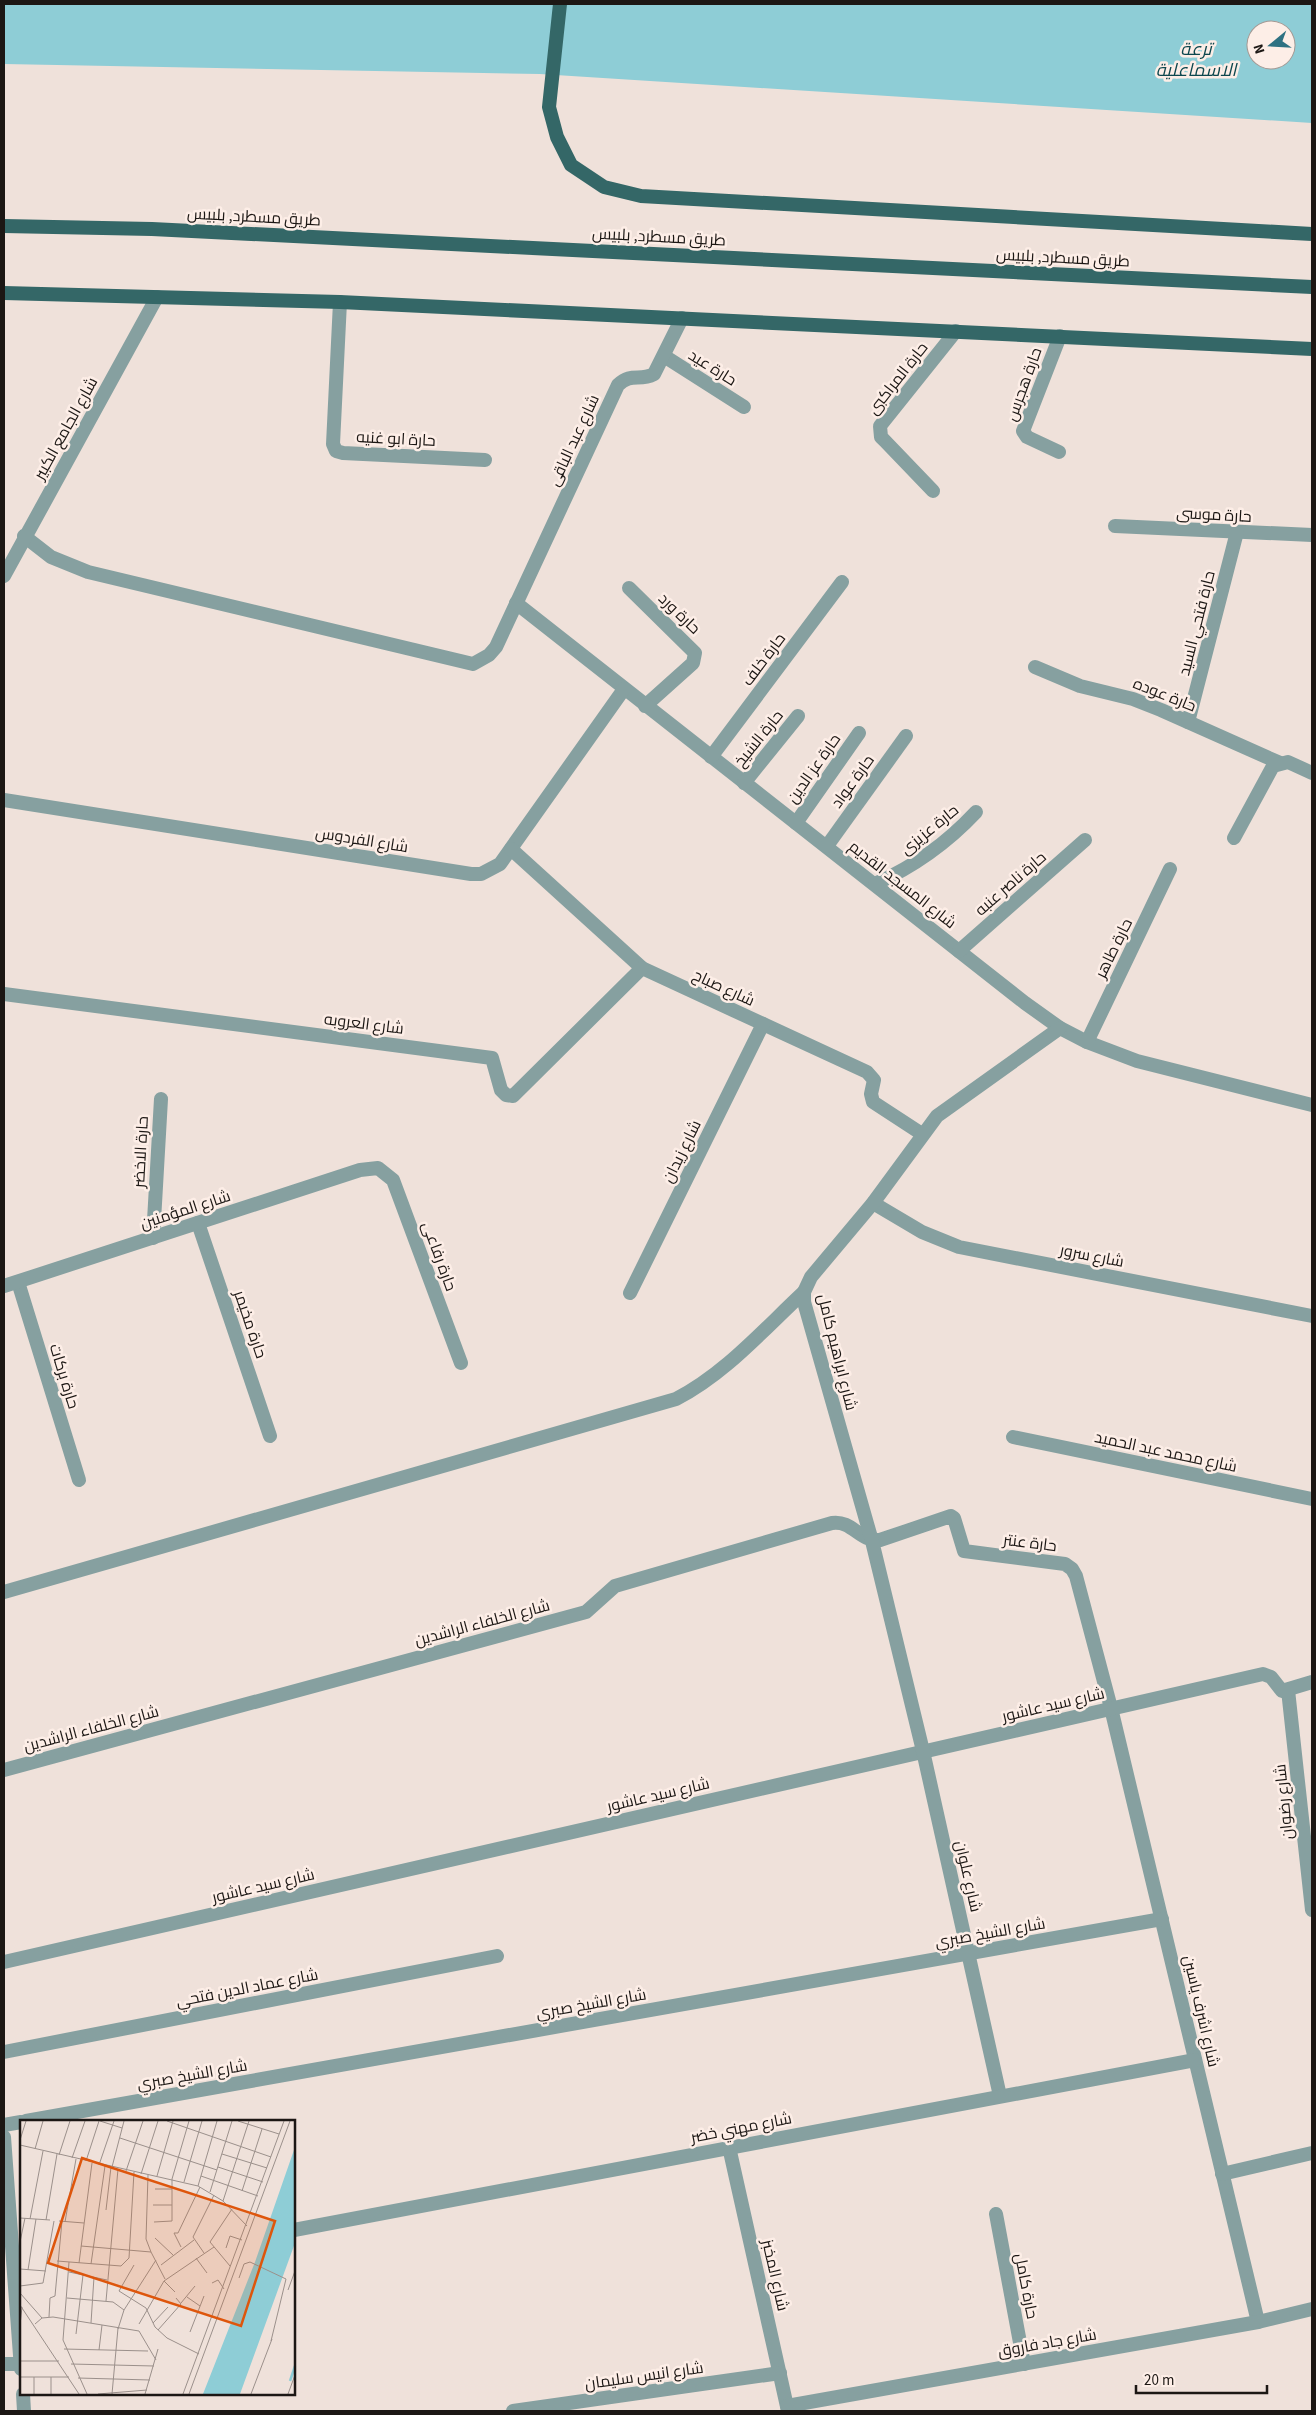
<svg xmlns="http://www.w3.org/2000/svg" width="1316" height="2415" font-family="'Source Sans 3',Cairo,sans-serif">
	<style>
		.water { fill: #8ecdd6; fill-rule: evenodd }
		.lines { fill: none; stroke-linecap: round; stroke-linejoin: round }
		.minor { stroke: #86a0a0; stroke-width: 14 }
		.primary { stroke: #346767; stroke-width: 14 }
		.labels { text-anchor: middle; stroke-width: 5; stroke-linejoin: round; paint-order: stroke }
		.street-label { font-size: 16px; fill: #1c1714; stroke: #fdeee7 }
		.water-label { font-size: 18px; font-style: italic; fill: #0d474e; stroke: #fdeee7 }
		.inset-river { fill: none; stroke: #8ecdd6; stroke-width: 2.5 }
		.inset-road { fill: none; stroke: #9b908b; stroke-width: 1 }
		.view { fill: #de560c; fill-opacity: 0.15; stroke: #de560c; stroke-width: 2.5 }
		.inset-edge { fill: none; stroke: #1c1714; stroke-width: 2.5 }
	</style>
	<rect width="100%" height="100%" fill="#efe1da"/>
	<path class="water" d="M 4,4 L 1312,4 L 1312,123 L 540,74 L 4,64 ZM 1256,30 L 1286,30 L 1286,60 L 1256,60 Z"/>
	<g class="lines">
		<g class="minor">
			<polyline points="340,302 333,444 336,451 343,453 485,460"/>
			<polyline points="664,356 744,407"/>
			<polyline points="1059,452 1027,437 1023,431 1060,336"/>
			<polyline points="933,491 885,441 881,437 880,426 956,331"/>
			<polyline points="1115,526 1312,535"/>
			<path d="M 24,536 L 51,557 L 88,572 L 473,664 L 489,655 L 496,647 L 618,385 C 632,372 639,382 654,374 L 682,318"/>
			<polyline points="4,576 157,297"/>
			<polyline points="629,588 695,653 693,663 645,706"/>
			<polyline points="516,603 1025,1003 1060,1028 1087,1042 1137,1061 1312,1105"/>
			<polyline points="1035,667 1080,686 1133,699 1161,710 1280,763"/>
			<polyline points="1188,722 1237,532"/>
			<polyline points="711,757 842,582"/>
			<polyline points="744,783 798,716"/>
			<polyline points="4,800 471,874 481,874 500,864 624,689"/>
			<polyline points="796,823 859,733"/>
			<polyline points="1234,838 1273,766 1288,762 1312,773"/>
			<polyline points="827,846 906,736"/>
			<polyline points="511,849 642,968 867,1072 874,1080 871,1094 873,1102 922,1134"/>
			<path d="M 875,884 C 915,866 946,844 976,812"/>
			<polyline points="959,951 1085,840"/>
			<polyline points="4,994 492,1058 501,1090 506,1095 513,1096 642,968"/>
			<polyline points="1087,1042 1170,869"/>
			<polyline points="873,1203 922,1232 959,1247 1312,1316"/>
			<polyline points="198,1223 270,1436"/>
			<polyline points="153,1238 161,1099"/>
			<polyline points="18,1282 79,1480"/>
			<polyline points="4,1286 360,1170 378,1168 393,1180 461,1363"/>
			<polyline points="630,1293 763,1024"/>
			<polyline points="1013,1437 1312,1499"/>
			<path d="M 4,1592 L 676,1399 C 725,1374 764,1329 804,1292"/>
			<polyline points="1288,1690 1312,1910"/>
			<path d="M 4,1770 L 586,1612 L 615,1586 L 832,1523 C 853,1520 859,1542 880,1540 L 951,1516 L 954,1518 L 964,1551 L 1065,1564 L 1072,1569 L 1076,1576 L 1111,1708 L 1258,2322"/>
			<polyline points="4,1962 1263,1674 1271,1677 1282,1691 1312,1682"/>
			<polyline points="4,2052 497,1956"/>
			<polyline points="1000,2096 923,1751 872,1541 804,1302 804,1292 811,1277 873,1203 937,1116 1060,1028"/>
			<polyline points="26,2121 1162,1919"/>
			<polyline points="4,2125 21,2122"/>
			<polyline points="4,2137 21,2369"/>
			<polyline points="729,2147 788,2411"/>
			<polyline points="1222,2174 1312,2153"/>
			<polyline points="996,2214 1024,2364"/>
			<polyline points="294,2230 1195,2060"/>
			<polyline points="4,2364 21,2364"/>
			<polyline points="23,2394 24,2411"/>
			<polyline points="787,2406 1258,2322 1312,2309"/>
			<polyline points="513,2411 780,2373"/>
		</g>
		<g class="primary">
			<polyline points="560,4 549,107 557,137 571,165 604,187 641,196 1312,234"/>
			<polyline points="4,226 152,229 1312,287"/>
			<polyline points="4,293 340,302 1312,349"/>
		</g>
	</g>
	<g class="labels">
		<g class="street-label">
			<text transform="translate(254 216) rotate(3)" y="6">طريق مسطرد, بلبيس</text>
			<text transform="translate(659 236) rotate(3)" y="6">طريق مسطرد, بلبيس</text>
			<text transform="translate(1063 257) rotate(3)" y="6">طريق مسطرد, بلبيس</text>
			<text transform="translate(713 367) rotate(32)" y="6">حارة عيد</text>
			<text transform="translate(897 378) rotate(-52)" y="6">حارة المراكبى</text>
			<text transform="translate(1023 384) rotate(-70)" y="6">حارة هجرس</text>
			<text transform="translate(65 428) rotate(-61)" y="6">شارع الجامع الكبير</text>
			<text transform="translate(396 438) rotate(3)" y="6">حارة ابو غنيه</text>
			<text transform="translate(573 440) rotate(-65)" y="6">شارع عبد الباقى</text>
			<text transform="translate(1214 514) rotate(3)" y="6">حارة موسى</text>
			<text transform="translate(680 613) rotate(44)" y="6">حارة ورد</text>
			<text transform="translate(1196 623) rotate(-76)" y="6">حارة فتحي السيد</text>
			<text transform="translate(763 659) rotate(-53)" y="6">حارة خلف</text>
			<text transform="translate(1165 694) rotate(22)" y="6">حارة عوده</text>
			<text transform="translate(758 738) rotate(-51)" y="6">حارة الشيخ</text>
			<text transform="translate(813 768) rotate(-55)" y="6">حارة عز الدين</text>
			<text transform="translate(852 781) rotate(-54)" y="6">حارة عواد</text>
			<text transform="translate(929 829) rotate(-39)" y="6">حارة عزيزى</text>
			<text transform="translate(362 839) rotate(9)" y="6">شارع الفردوس</text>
			<text transform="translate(1010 883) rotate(-41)" y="6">حارة ناصر عنبه</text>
			<text transform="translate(903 884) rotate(38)" y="6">شارع المسجد القديم</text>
			<text transform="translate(1113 948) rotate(-64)" y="6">حارة طاهر</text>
			<text transform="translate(724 987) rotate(25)" y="6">شارع صباح</text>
			<text transform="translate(364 1023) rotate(7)" y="6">شارع العروبه</text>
			<text transform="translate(681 1151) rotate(-64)" y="6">شارع زيدان</text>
			<text transform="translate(140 1152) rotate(-87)" y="6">حارة الاخضر</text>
			<text transform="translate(185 1209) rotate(-18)" y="6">شارع المؤمنين</text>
			<text transform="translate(1092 1255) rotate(11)" y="6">شارع سرور</text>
			<text transform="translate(440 1256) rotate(70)" y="6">حارة رفاعى</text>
			<text transform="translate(251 1324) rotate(71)" y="6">حارة مخيمر</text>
			<text transform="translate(838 1352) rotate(76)" y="6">شارع ابراهيم كامل</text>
			<text transform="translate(65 1376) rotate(73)" y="6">حارة بركات</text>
			<text transform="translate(1166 1451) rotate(12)" y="6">شارع محمد عبد الحميد</text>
			<text transform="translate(1030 1542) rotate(7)" y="6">حارة عنتر</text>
			<text transform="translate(482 1622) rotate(-15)" y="6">شارع الخلفاء الراشدين</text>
			<text transform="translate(1053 1704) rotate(-13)" y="6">شارع سيد عاشور</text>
			<text transform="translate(91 1728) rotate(-15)" y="6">شارع الخلفاء الراشدين</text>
			<text transform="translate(658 1794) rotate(-13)" y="6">شارع سيد عاشور</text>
			<text transform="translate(1283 1802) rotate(-96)" y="6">شارع رضوان</text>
			<text transform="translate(969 1876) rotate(77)" y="6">شارع علوان</text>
			<text transform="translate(263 1885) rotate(-13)" y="6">شارع سيد عاشور</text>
			<text transform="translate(990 1932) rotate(-10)" y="6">شارع الشيخ صبري</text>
			<text transform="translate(247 1987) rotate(-11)" y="6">شارع عماد الدين فتحي</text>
			<text transform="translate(591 2003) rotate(-10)" y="6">شارع الشيخ صبري</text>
			<text transform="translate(1202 2011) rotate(77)" y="6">شارع اشرف ياسين</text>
			<text transform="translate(192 2074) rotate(-10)" y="6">شارع الشيخ صبري</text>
			<text transform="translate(741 2127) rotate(-11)" y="6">شارع مهني خضر</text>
			<text transform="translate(776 2275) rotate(77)" y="6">شارع المخبز</text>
			<text transform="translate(1027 2286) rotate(79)" y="6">حارة كامل</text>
			<text transform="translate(1047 2342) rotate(-10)" y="6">شارع جاد فاروق</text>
			<text transform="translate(644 2375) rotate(-8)" y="6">شارع انيس سليمان</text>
		</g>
		<g class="water-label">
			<text x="1196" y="55">ترعة<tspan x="1196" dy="21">الاسماعلية</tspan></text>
		</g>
	</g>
	<g transform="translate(20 2120)">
		<rect width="275" height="275" fill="#efe1da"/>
		<path d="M 275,27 L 275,123 L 220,274 L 183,274 L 235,142 Z" fill="#8ecdd6"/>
		<path class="inset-river" d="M 270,261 L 275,246"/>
		<path class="inset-road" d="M 80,1 L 102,8M 147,1 L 251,37M 218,1 L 259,14M 100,18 L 197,50M 0,20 L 6,1M 0,25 L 178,66 L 203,81 L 227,106M 15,29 L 23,1M 202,34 L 247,48M 39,35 L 50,1M 52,38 L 65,1M 66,41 L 79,1M 79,45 L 94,1M 92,47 L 104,1M 198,47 L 243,62M 106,51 L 123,1M 121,54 L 138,1M 128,55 L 126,119 L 131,132M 137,56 L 153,1M 181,56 L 238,76M 164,62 L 182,1M 178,66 L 197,1M 135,69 L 152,69M 222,71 L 242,9M 190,72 L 212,1M 203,81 L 229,1M 133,85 L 152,85M 86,90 L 91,47M 0,98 L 30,100M 10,99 L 23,31M 26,100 L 37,34M 39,101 L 64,103M 45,102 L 56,39M 134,102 L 152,101 L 152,59 L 169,1M 135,118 L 153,135M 0,122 L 5,98M 61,126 L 131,132 L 145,159M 161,127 L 154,113 L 158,113 L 180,67M 206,128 L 210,116 L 222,120M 184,133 L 173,117 L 194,75M 176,138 L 187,153M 37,141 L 101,146 L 109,138 L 114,52M 49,142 L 43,220 L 67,274M 59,143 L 72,43M 71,144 L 85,46M 114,145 L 99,171 L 126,188 L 135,207 L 147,218 L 179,234M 141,145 L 174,120M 210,146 L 190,122 L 212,89M 0,149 L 26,151M 8,150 L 16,99M 49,152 L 87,160M 219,158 L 224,144 L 230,142 L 266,159 L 251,221M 144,161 L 155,172M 192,163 L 198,160 L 204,169M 0,166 L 23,163 L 34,101M 268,170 L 275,151M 0,173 L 22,198M 167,177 L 180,186M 47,178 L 93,182 L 104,190M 86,181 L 98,49M 161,183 L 175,166M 0,185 L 59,274M 29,197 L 30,178 L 35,176 L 42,101M 71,203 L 74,157M 133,203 L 148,187M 15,204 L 22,198 L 33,197 L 119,211 L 136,240M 119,204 L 144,161 L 194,127M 0,205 L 2,187M 98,209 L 104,190 L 136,140M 138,210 L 161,184 L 156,178M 170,212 L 184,176M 56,214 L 63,155M 44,229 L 128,231M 79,230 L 82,205M 0,241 L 39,241M 51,244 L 134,246M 0,257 L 49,257M 14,257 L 14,274M 31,257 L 31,274M 58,258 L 130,260M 78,274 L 127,270M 92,274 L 98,208M 125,274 L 138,229M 163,274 L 264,1M 169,274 L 270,1M 231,274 L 252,219M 268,274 L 275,255"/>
		<path class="view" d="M 62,38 L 255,101 L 221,206 L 28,143 Z"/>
		<rect width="275" height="275" class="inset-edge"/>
	</g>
	<rect width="1316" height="2415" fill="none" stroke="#1c1714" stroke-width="10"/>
	<g transform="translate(1271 45) rotate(252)"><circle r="24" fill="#fdeee7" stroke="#a39893"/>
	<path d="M0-4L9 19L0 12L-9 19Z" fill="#2e7182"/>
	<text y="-8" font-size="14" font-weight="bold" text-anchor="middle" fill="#1c1714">N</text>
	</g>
	<path d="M1136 2385v8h131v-8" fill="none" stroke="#1c1714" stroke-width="2.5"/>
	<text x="1144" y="2385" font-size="15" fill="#1c1714" stroke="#fdeee7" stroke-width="4" paint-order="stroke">20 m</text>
</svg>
